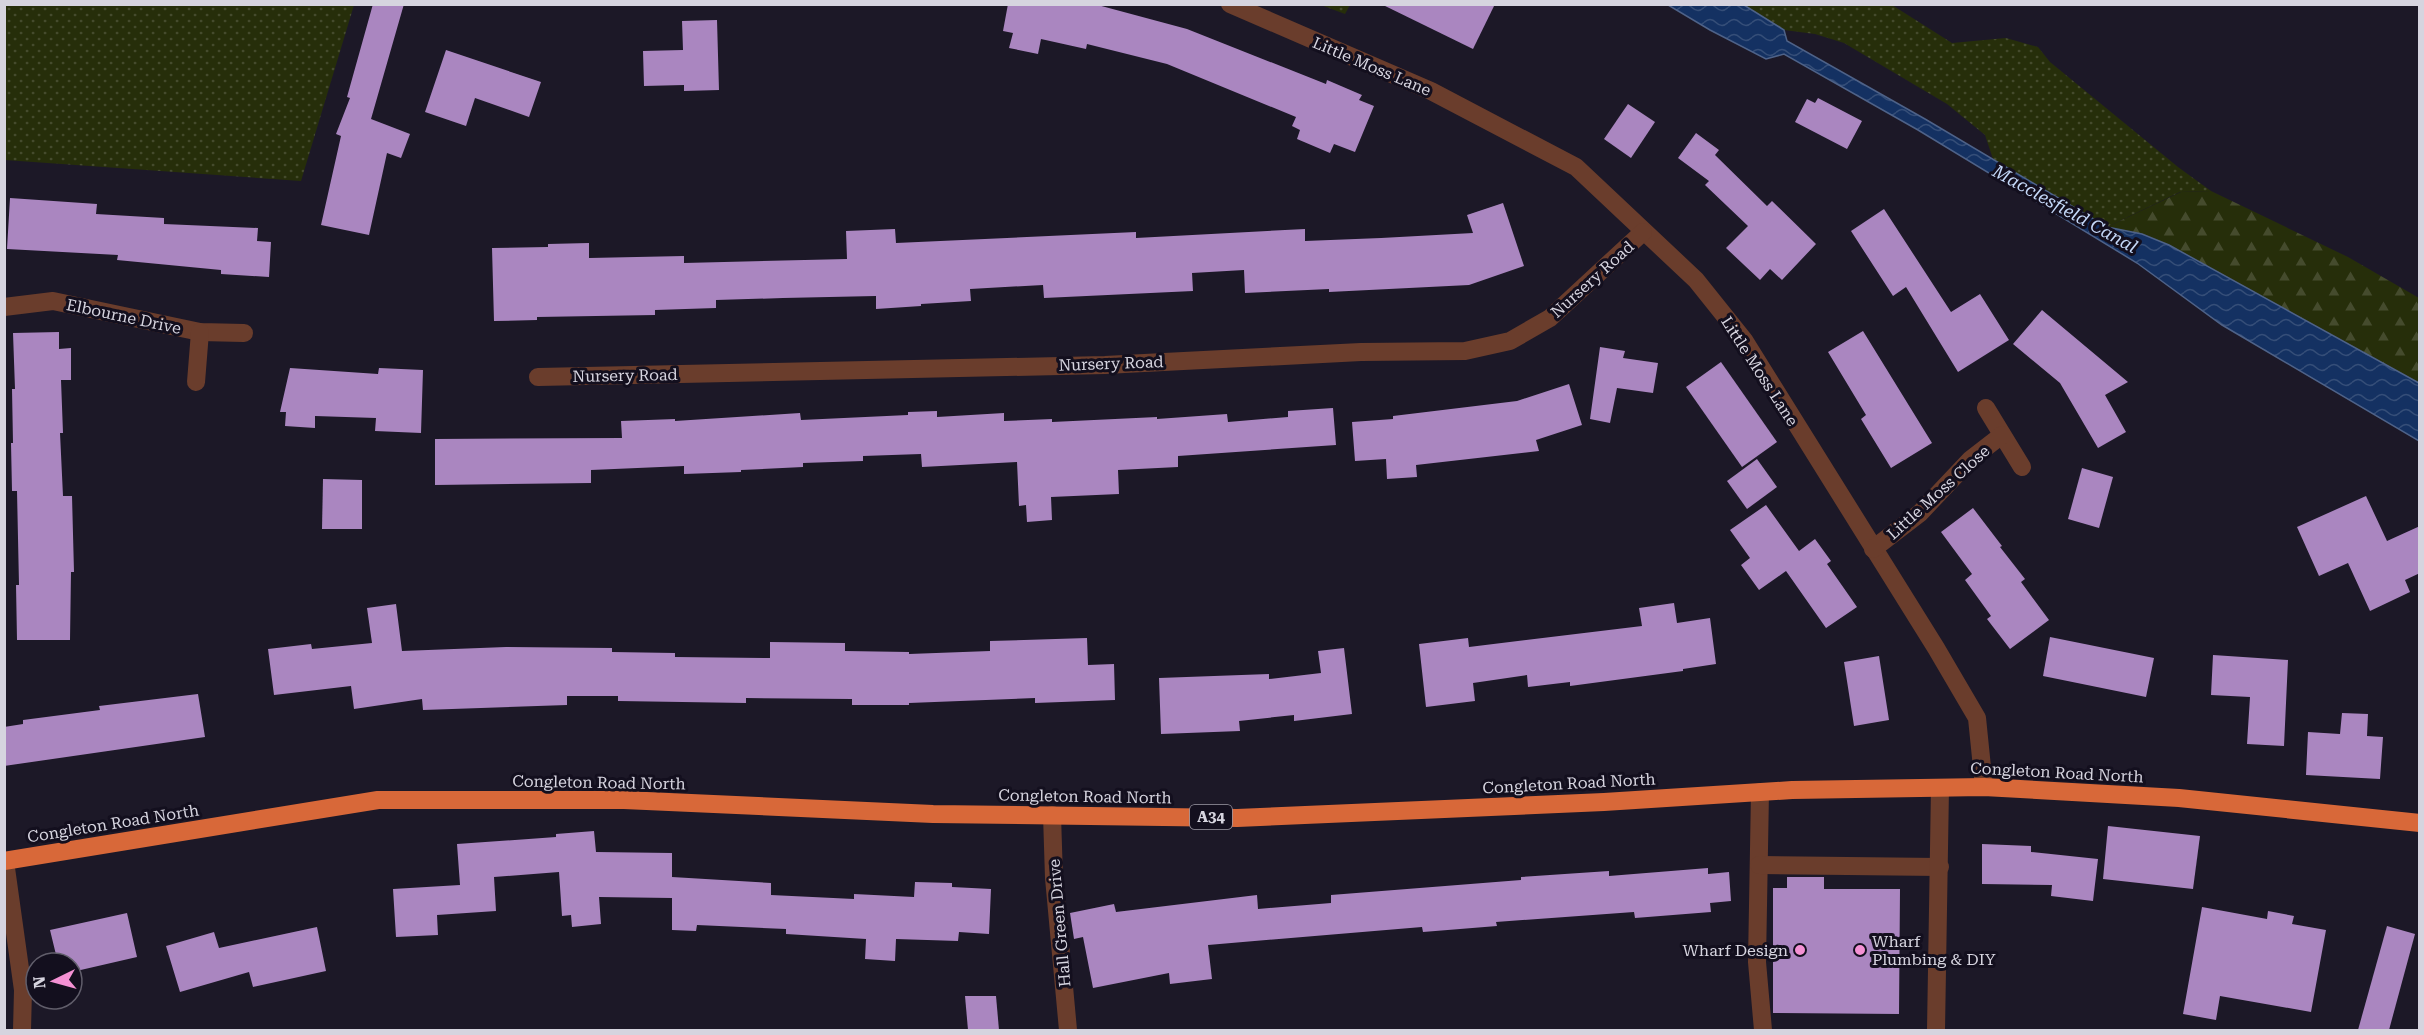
<svg xmlns="http://www.w3.org/2000/svg" width="2424" height="1035" font-family="'Roboto Serif',serif">
	<style>
		.green { fill: url(#green-dots) }
		.forest { fill: url(#forest-firs) }
		.water { fill: url(#water-waves); stroke: #4e6288; stroke-width: 1.5 }
		.building { fill: #aa86c0 }
		.lines { fill: none; stroke-linecap: round; stroke-linejoin: round }
		.lane { stroke: #6a3d2c; stroke-width: 18 }
		.street { stroke: #6a3d2c; stroke-width: 18 }
		.highway { stroke: #d86839; stroke-width: 18 }
		.poi-dot { fill: #f491d4; stroke: #130f1e; stroke-width: 2 }
		.labels { text-anchor: middle; stroke-width: 6; stroke-linejoin: round; paint-order: stroke }
		.shield { fill: #130f1e; stroke: #9c99a5; stroke-width: 1.5 }
		.shield-label { font-size: 15px; font-weight: bold; fill: #d6d4df }
		.street-label { font-size: 16px; fill: #d6d4df; stroke: #130f1e }
		.poi-label { font-size: 16px; fill: #d6d4df; stroke: #130f1e; text-anchor: start }
		.water-label { font-size: 18px; font-style: italic; fill: #c4d8f8; stroke: #130f1e }
	</style>
	<defs>
		<pattern id="green-dots" width="8" height="8" patternUnits="userSpaceOnUse" patternTransform="scale(1.5)"><rect width="8" height="8" fill="#262e0a"/><path d="M2 2h.1M6 6h.1" fill="none" stroke="#454b2d" stroke-width="1.8" stroke-linecap="round"/></pattern>
		<pattern id="forest-firs" width="22" height="20" patternUnits="userSpaceOnUse" patternTransform="scale(1.5)"><rect width="22" height="20" fill="#262e0a"/><path d="M5 1l3.5 6h-7zM16 11l3.5 6h-7z" fill="#454b2d"/></pattern>
		<pattern id="water-waves" width="16" height="10" patternUnits="userSpaceOnUse" patternTransform="scale(1.5)"><rect width="16" height="10" fill="#143162"/><path d="M0 5q4-4 8 0t8 0" fill="none" stroke="#354e78"/></pattern>
	</defs>
	<rect width="100%" height="100%" fill="#1c1827"/>
	<g class="green">
		<polygon points="4,5 5,4 354,5 301,181 5,160"/>
		<polygon points="1321,5 1350,5 1345,14"/>
		<polygon points="1744,5 1892,5 1952,43 2006,38 2038,47 2050,62 2178,167 2211,191 2180,192 2107,227 1993,159 1985,135 1947,104 1844,43 1815,34 1784,30"/>
	</g>
	<polygon class="forest" points="2211,191 2348,257 2419,298 2419,383 2169,245 2142,234 2107,227 2181,192"/>
	<polygon class="water" points="1668,5 1744,5 1784,30 1787,41 1925,119 2107,227 2142,234 2169,245 2419,383 2419,441 2222,325 2137,263 1918,130 1784,54 1766,59 1710,30"/>
	<g class="building">
		<polygon points="373,4 404,4 371,119 410,134 401,158 387,153 369,235 321,225 341,136 336,134 350,98 347,97"/>
		<polygon points="1008,4 1094,4 1187,29 1326,84 1327,80 1362,95 1359,100 1374,106 1355,152 1334,144 1330,153 1297,139 1300,130 1292,126 1296,117 1167,64 1087,44 1086,49 1041,39 1038,54 1009,48 1013,33 1003,31"/>
		<polygon points="1381,4 1495,4 1473,49"/>
		<polygon points="717,20 719,90 684,91 684,85 644,86 643,51 683,50 682,21"/>
		<polygon points="446,50 541,82 529,117 475,98 466,126 425,112"/>
		<polygon points="1818,98 1862,121 1847,149 1795,122 1807,99 1815,103"/>
		<polygon points="1628,104 1655,122 1631,158 1604,139"/>
		<polygon points="1696,133 1719,150 1715,155 1767,206 1772,201 1816,244 1782,280 1770,269 1760,280 1726,248 1748,226 1705,185 1709,181 1678,158"/>
		<polygon points="10,198 97,204 96,214 164,218 164,224 258,228 257,241 271,242 269,277 221,274 221,270 117,260 118,255 7,249"/>
		<polygon points="1503,203 1524,266 1469,285 1329,292 1329,289 1245,293 1244,270 1192,273 1193,291 1044,298 1043,285 970,289 971,301 921,304 921,306 876,309 876,296 783,298 716,300 716,308 655,310 655,315 537,317 537,320 494,321 492,248 548,247 548,244 589,243 589,258 684,256 684,263 847,259 846,231 895,229 896,243 1136,232 1136,238 1305,229 1305,241 1381,238 1473,233 1467,215"/>
		<polygon points="1884,209 1951,312 1980,294 2009,340 1958,372 1906,287 1893,296 1851,231"/>
		<polygon points="2042,310 2128,382 2105,395 2126,432 2098,448 2060,383 2013,344"/>
		<polygon points="1863,331 1932,443 1891,468 1861,419 1866,415 1828,352"/>
		<polygon points="59,332 59,349 71,348 71,380 61,380 63,433 60,433 63,496 72,496 74,572 71,572 70,640 17,640 16,585 19,585 17,491 12,491 11,443 13,443 12,389 15,389 13,333"/>
		<polygon points="1600,347 1625,351 1623,358 1658,363 1653,393 1617,388 1610,423 1590,419"/>
		<polygon points="1721,362 1777,442 1742,467 1686,387"/>
		<polygon points="290,368 378,374 379,368 423,370 421,433 375,431 376,418 315,416 315,428 285,426 286,412 280,412"/>
		<polygon points="1569,384 1582,425 1536,440 1539,451 1416,465 1417,477 1387,479 1386,459 1355,461 1352,422 1393,419 1393,416 1517,401"/>
		<polygon points="1333,408 1336,445 1178,456 1178,467 1118,470 1119,494 1051,497 1052,520 1027,522 1026,505 1019,506 1017,462 922,467 921,454 863,456 863,461 803,463 803,467 741,470 741,472 684,474 684,466 591,470 591,483 435,485 435,439 622,438 621,421 675,419 675,421 800,413 801,420 908,415 908,412 937,411 937,417 1004,413 1004,421 1052,419 1052,422 1157,417 1157,419 1227,414 1228,422 1288,417 1288,411"/>
		<polygon points="1757,459 1777,487 1747,509 1727,481"/>
		<polygon points="2082,468 2113,477 2099,528 2068,519"/>
		<polygon points="323,479 362,480 362,529 322,529"/>
		<polygon points="2366,496 2387,541 2420,526 2420,573 2405,580 2410,592 2370,611 2348,563 2319,576 2297,527"/>
		<polygon points="1766,505 1799,551 1815,539 1831,561 1827,564 1857,607 1826,628 1786,571 1759,590 1741,565 1750,558 1730,530"/>
		<polygon points="1973,508 2002,546 2000,547 2025,579 2021,582 2049,620 2010,649 1987,619 1991,616 1965,580 1972,574 1941,532"/>
		<polygon points="1674,603 1677,623 1710,618 1716,664 1683,669 1683,671 1570,686 1570,682 1528,687 1527,675 1473,683 1475,701 1426,707 1419,644 1468,638 1469,647 1642,626 1639,608"/>
		<polygon points="396,604 402,651 506,647 612,648 612,652 675,653 675,657 770,658 770,642 845,643 845,651 909,652 909,654 990,651 990,641 1087,638 1088,665 1114,664 1115,700 1035,703 1035,698 909,703 909,705 852,705 852,699 746,698 746,703 618,701 618,696 567,696 567,705 423,710 422,699 354,709 351,686 274,695 268,649 311,644 312,649 372,643 367,608"/>
		<polygon points="2050,637 2154,658 2146,697 2043,676"/>
		<polygon points="1344,648 1352,714 1294,721 1294,715 1239,721 1240,731 1161,734 1159,678 1269,674 1269,679 1321,673 1318,651"/>
		<polygon points="2213,655 2288,660 2284,746 2247,744 2250,697 2211,695"/>
		<polygon points="1879,656 1889,720 1854,726 1844,662"/>
		<polygon points="198,694 205,737 4,766 4,727 23,724 23,720 100,710 99,706"/>
		<polygon points="2342,713 2368,714 2367,736 2383,737 2380,779 2306,775 2308,732 2340,734"/>
		<polygon points="2108,826 2200,836 2193,889 2103,879"/>
		<polygon points="594,831 596,852 672,853 672,877 771,883 771,895 854,899 854,894 914,897 915,882 952,883 952,887 991,889 989,934 959,932 958,941 896,939 895,961 865,959 866,939 786,934 786,929 697,925 696,931 672,930 672,898 599,897 601,924 572,927 571,915 562,916 559,872 494,877 496,911 437,915 438,935 396,937 393,889 460,885 457,844 556,837 556,834"/>
		<polygon points="1982,844 2031,846 2031,852 2098,859 2093,901 2051,896 2052,885 1982,884"/>
		<polygon points="1708,868 1708,874 1729,872 1731,901 1710,903 1711,912 1635,918 1634,912 1496,922 1497,926 1423,932 1422,927 1208,945 1212,979 1170,984 1169,973 1093,988 1083,937 1074,939 1070,913 1114,904 1116,912 1257,895 1258,909 1331,903 1331,895 1521,880 1521,877 1609,871 1609,876"/>
		<polygon points="1787,877 1824,877 1824,889 1900,889 1899,1014 1773,1013 1773,888 1787,888"/>
		<polygon points="2202,907 2267,919 2268,911 2294,916 2292,924 2326,930 2311,1012 2220,996 2216,1020 2183,1014"/>
		<polygon points="127,913 137,957 72,972 72,963 58,963 50,930"/>
		<polygon points="2387,926 2415,934 2389,1030 2358,1030"/>
		<polygon points="317,927 326,971 253,987 249,972 180,992 166,946 214,932 219,948"/>
		<polygon points="965,996 996,996 999,1030 968,1030"/>
	</g>
	<g class="lines">
		<g class="lane">
			<polyline points="1760,792 1757,962 1763,1030"/>
			<polyline points="1759,865 1940,867"/>
			<polyline points="1936,1030 1940,788"/>
		</g>
		<g class="street">
			<polyline points="1230,4 1431,91 1576,167 1696,280 1744,340 1936,648 1977,718 1984,787"/>
			<polyline points="4,307 53,301 200,332 244,333"/>
			<polyline points="538,377 1105,365 1361,352 1465,351 1510,341 1550,318 1643,232"/>
			<polyline points="196,382 200,332"/>
			<polyline points="1986,408 2022,467"/>
			<polyline points="1873,549 1920,513 1971,459 2002,435"/>
			<polyline points="1052,815 1054,878 1068,1030"/>
			<polyline points="5,861 23,990 22,1030"/>
		</g>
		<polyline class="highway" points="4,861 378,800 624,800 933,814 1237,818 1604,802 1792,790 1984,787 2179,798 2420,823"/>
	</g>
	<g class="poi-dot">
		<circle cx="1800" cy="950" r="6"/>
		<circle cx="1860" cy="950" r="6"/>
	</g>
	<g class="labels">
		<rect class="shield" x="1190" y="805" width="42" height="24" rx="4.5"/>
		<g class="shield-label">
			<text x="1211" y="822">A34</text>
		</g>
		<g class="street-label">
			<text transform="translate(1372 66) rotate(23)" y="6">Little Moss Lane</text>
			<text transform="translate(1592 279) rotate(-42)" y="6">Nursery Road</text>
			<text transform="translate(124 316) rotate(12)" y="6">Elbourne Drive</text>
			<text transform="translate(1111 363) rotate(-2)" y="6">Nursery Road</text>
			<text transform="translate(1760 371) rotate(57)" y="6">Little Moss Lane</text>
			<text transform="translate(625 375) rotate(-1)" y="6">Nursery Road</text>
			<text transform="translate(1938 492) rotate(-42)" y="6">Little Moss Close</text>
			<text transform="translate(2057 772) rotate(3)" y="6">Congleton Road North</text>
			<text transform="translate(599 782) rotate(1)" y="6">Congleton Road North</text>
			<text transform="translate(1569 783) rotate(-3)" y="6">Congleton Road North</text>
			<text transform="translate(1085 796) rotate(1)" y="6">Congleton Road North</text>
			<text transform="translate(113 823) rotate(-9)" y="6">Congleton Road North</text>
			<text transform="translate(1059 923) rotate(-95)" y="6">Hall Green Drive</text>
		</g>
		<g class="poi-label">
			<text x="1872" y="947">Wharf<tspan x="1872" dy="18">Plumbing &amp; DIY</tspan></text>
			<text x="1788" y="956" text-anchor="end">Wharf Design</text>
		</g>
		<g class="water-label">
			<text transform="translate(2065 209) rotate(29)" y="6">Macclesfield Canal</text>
		</g>
	</g>
	<rect width="2424" height="1035" fill="none" stroke="#d6d4df" stroke-width="12"/>
	<g transform="translate(54 981) rotate(265)"><circle r="28" fill="#130f1e" stroke="#615e6b" stroke-width="1.5"/>
	<path d="M0-4.5L10 22L0 15L-10 22Z" fill="#f491d4"/>
	<text y="-9" font-size="16" font-weight="bold" text-anchor="middle" fill="#d6d4df">N</text>
	</g>
</svg>
